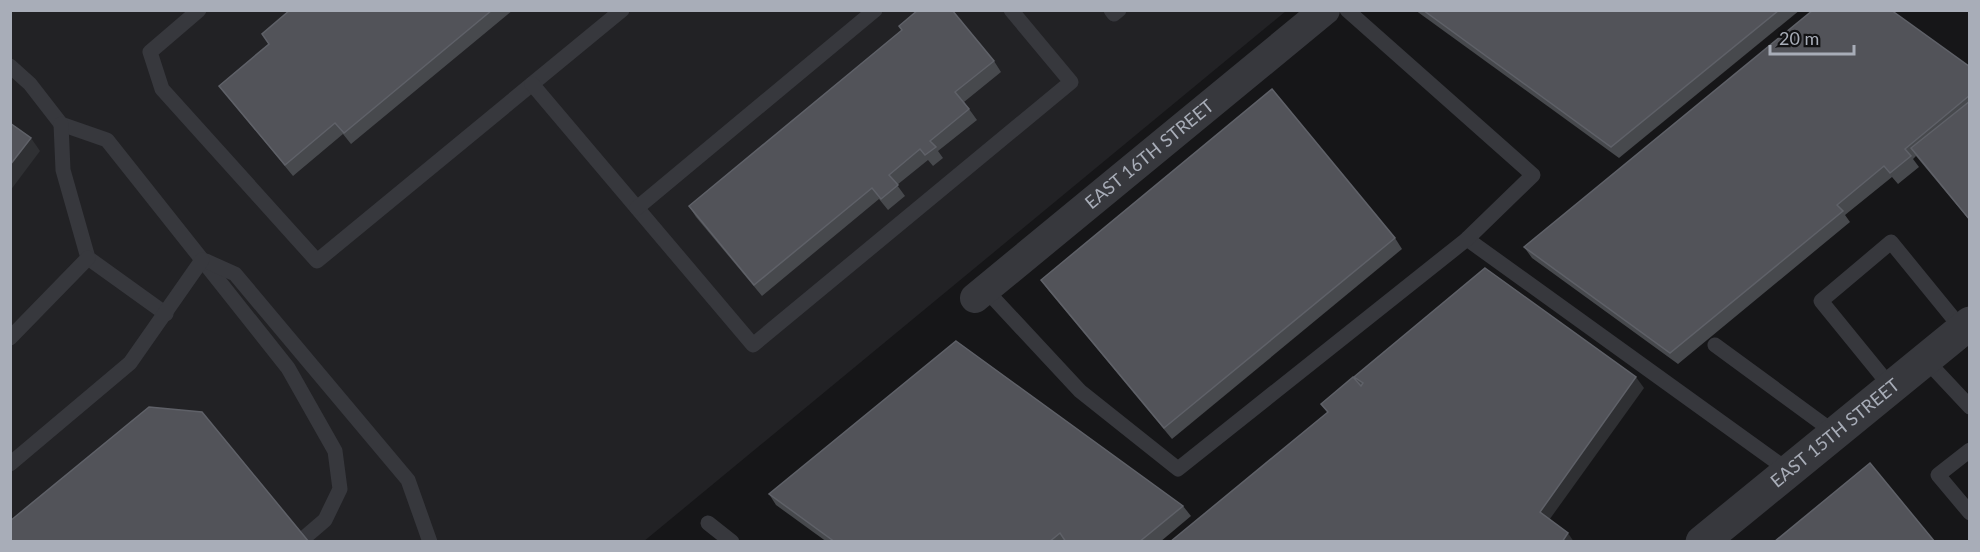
<svg xmlns="http://www.w3.org/2000/svg" width="1980" height="552" font-family="Lato,sans-serif">
	<style>
		.built { fill: #222225 }
		.lines { fill: none; stroke-linecap: round; stroke-linejoin: round }
		.service { stroke: #37383d; stroke-width: 15 }
		.minor { stroke: #37383d; stroke-width: 30 }
		.tertiary { stroke: #37383d; stroke-width: 33 }
		.wall { fill: #47494d }
		.shaded-wall { fill: #2f3033 }
		.building { fill: #525359; stroke: #5f6168; stroke-width: 1.5 }
		.labels { text-anchor: middle; stroke-width: 5; stroke-linejoin: round; paint-order: stroke }
		.street-label { font-size: 18px; fill: #a8adb8; stroke: #111113 }
	</style>
	<rect width="100%" height="100%" fill="#161618"/>
	<polygon class="built" points="10,11 1286,11 643,542 11,541"/>
	<g class="lines">
		<g class="service">
			<polyline points="199,10 150,52 162,89 317,261 622,10"/>
			<polyline points="1111,10 1114,14 1119,10"/>
			<polyline points="10,66 30,84 61,124 107,140 288,368 335,451 340,489 325,520 304,538"/>
			<polyline points="532,84 753,345 1071,82 1011,10"/>
			<polyline points="61,124 63,170 88,258 166,314"/>
			<polyline points="637,208 875,10"/>
			<polyline points="1467,239 1789,471"/>
			<polyline points="206,261 235,274 408,480 430,542"/>
			<polyline points="985,289 1080,391 1178,469 1467,239 1533,175 1347,10"/>
			<polyline points="10,338 88,258"/>
			<polyline points="1715,345 1835,433"/>
			<polyline points="1925,359 1970,407"/>
			<polyline points="1891,387 1821,301 1891,242 1962,329"/>
			<polyline points="1970,450 1938,475 1970,513"/>
			<polyline points="10,464 130,363 202,260"/>
			<polyline points="708,523 732,542"/>
		</g>
		<path class="minor" id="s1" d="M 975,298 L 1325,10"/>
		<path class="tertiary" id="s2" d="M 1702,542 L 1970,323"/>
	</g>
	<g class="wall">
		<polygon points="290,10 513,10 351,144 343,134 293,176 227,96 219,86 269,44 262,34"/>
		<polygon points="1415,10 1800,10 1619,158"/>
		<polygon points="994,61 1001,72 964,102 977,120 938,151 943,158 933,166 928,160 897,185 905,196 888,210 879,199 762,296 696,217 689,206"/>
		<polygon points="1970,67 1970,221 1916,156 1913,159 1919,167 1898,184 1892,177 1845,215 1850,222 1678,364 1532,258 1524,247"/>
		<polygon points="1395,238 1402,249 1172,439 1049,291 1041,280"/>
		<polygon points="1354,377 1644,388 1328,413 1321,404 1359,384"/>
		<polygon points="769,494 1183,506 1191,516 1160,542 827,542 776,505"/>
	</g>
	<g class="shaded-wall">
		<polygon points="31,138 40,151 10,191 10,165"/>
		<polygon points="1636,377 1644,388 1547,523 1540,512"/>
		<polygon points="1568,533 1574,542 1562,542"/>
	</g>
	<g class="building">
		<polygon points="290,10 492,10 344,133 335,123 285,165 219,86 269,44 262,34"/>
		<polygon points="918,10 952,10 994,61 955,92 969,109 930,141 936,147 925,155 920,149 889,175 898,185 881,199 872,188 754,285 689,206 902,30 899,26"/>
		<polygon points="1423,10 1779,10 1611,147"/>
		<polygon points="1813,10 1891,10 1970,67 1970,95 1905,149 1911,156 1890,173 1884,166 1837,205 1843,211 1670,353 1524,247"/>
		<polygon points="1272,89 1395,238 1164,428 1041,280"/>
		<polygon points="1970,101 1970,220 1911,148"/>
		<polygon points="10,123 31,138 10,165"/>
		<polygon points="1485,268 1636,377 1540,512 1568,533 1562,542 1170,542 1328,412 1321,404 1353,377 1361,386 1363,383 1354,377"/>
		<polygon points="956,341 1183,506 1139,542 1066,542 1060,533 1049,542 835,542 769,494"/>
		<polygon points="149,407 202,412 309,542 10,542 10,521"/>
		<polygon points="1870,463 1935,542 1774,542"/>
	</g>
	<g class="labels">
		<g class="street-label">
			<text dy="6" stroke="none"><textPath href="#s1" startOffset="226">EAST 16TH STREET</textPath></text>
			<text dy="6" stroke="none"><textPath href="#s2" startOffset="172">EAST 15TH STREET</textPath></text>
		</g>
	</g>
	<rect width="1980" height="552" fill="none" stroke="#a8adb8" stroke-width="24"/>
	<path d="M1770 45v9h84v-9" fill="none" stroke="#a8adb8" stroke-width="3"/>
	<text x="1779" y="45" font-size="18" fill="#a8adb8" stroke="#111113" stroke-width="4.5" paint-order="stroke">20 m</text>
</svg>
